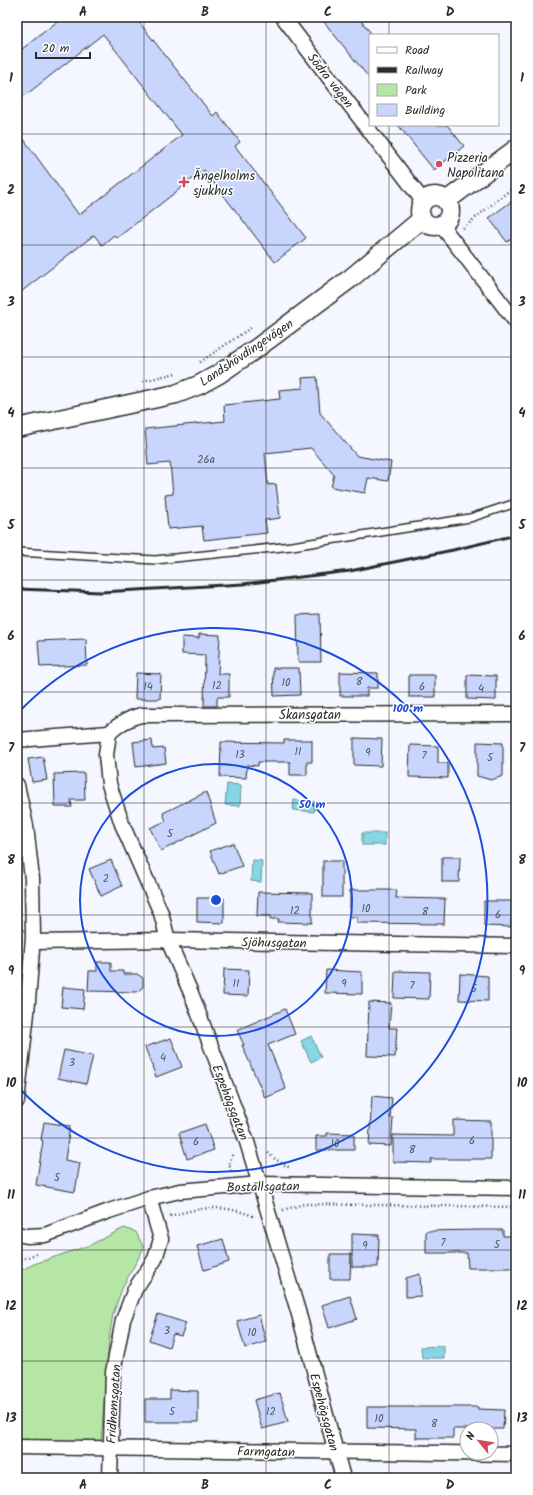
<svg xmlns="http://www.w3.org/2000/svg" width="533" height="1495" font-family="Kalam,sans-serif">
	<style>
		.green { fill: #b6e6a5; stroke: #708868 }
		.water { fill: #87d6e5; stroke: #62929b }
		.building { fill: #c8d5fd; stroke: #2b2b2b }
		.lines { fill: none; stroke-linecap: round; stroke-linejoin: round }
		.service-casing { stroke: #2b2b2b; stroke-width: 10 }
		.minor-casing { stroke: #2b2b2b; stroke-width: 17 }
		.tertiary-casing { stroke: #2b2b2b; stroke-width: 21 }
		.path { stroke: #2b2b2b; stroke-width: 2.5; stroke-dasharray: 1 3; stroke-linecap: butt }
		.service { stroke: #fff; stroke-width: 7 }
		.minor { stroke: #fff; stroke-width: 14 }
		.tertiary { stroke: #fff; stroke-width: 18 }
		.rail { stroke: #2b2b2b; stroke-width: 3 }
		.grid { fill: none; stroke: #2b2b2b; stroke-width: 1; stroke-opacity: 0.55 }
		.ring { fill: none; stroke: #1d4ed8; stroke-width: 2 }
		.poi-dot { fill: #d1495b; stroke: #fff; stroke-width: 1.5 }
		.labels { text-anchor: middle; stroke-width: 3; stroke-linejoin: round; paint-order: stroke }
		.number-label { font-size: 11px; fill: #525660 }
		.street-label { font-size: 13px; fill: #2b2b2b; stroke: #fff }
		.poi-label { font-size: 13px; fill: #2b2b2b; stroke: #fff; text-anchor: start }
		.centre { fill: #1d4ed8; stroke: #fff; stroke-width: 2 }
		.ring-label { font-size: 12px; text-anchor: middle; font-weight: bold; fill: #1d4ed8; stroke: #fff; stroke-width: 3; stroke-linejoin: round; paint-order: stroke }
		.neatline { fill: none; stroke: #2b2b2b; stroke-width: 1.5 }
		.grid-label { font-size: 13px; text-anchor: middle; font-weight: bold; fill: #2b2b2b }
	</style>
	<rect width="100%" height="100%" fill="#f4f7ff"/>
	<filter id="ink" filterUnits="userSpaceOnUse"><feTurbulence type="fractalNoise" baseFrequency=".025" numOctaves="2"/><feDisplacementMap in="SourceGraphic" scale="8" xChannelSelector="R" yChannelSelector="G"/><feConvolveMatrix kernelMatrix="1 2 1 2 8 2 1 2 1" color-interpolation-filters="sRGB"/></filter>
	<g filter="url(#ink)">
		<polygon class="green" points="124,1228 136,1232 144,1248 123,1286 113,1314 109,1339 101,1442 17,1440 17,1272 34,1264 90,1245"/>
		<g class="water">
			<polygon points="227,784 241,785 240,806 225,805"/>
			<polygon points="294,800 315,802 314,812 293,810"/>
			<rect x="362" y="833" width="23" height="12"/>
			<polygon points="252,860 262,861 261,882 251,881"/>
			<polygon points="311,1036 321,1057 311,1062 301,1041"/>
			<polygon points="444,1346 444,1358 422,1358 421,1347"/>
		</g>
		<g class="building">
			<polygon points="63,17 135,17 213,116 217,112 240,142 235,146 306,238 275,262 204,170 117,238 114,235 102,245 94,235 17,295 17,130 79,215 182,135 103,34 17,102 17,53"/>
			<polygon points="320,17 358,17 370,32 370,79"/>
			<polygon points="398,125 447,125 464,146 434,170"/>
			<polygon points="516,198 516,236 507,242 489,218"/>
			<polygon points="317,377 320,413 357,456 391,462 388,481 368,478 365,493 331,487 334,475 311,448 265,453 268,485 276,484 280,518 265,520 267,533 204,540 202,526 168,529 165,495 173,494 170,463 148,465 145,429 225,421 224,405 280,399 279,390 303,388 302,378"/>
			<polygon points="320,614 321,662 298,662 297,615"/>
			<polygon points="199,634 220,635 218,674 229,674 229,697 217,697 217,706 204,706 205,655 182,654 182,637 199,638"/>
			<polygon points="86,639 87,665 40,667 38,641"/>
			<polygon points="273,668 299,668 300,695 274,696"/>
			<polygon points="340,672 378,673 378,688 367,688 367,696 340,696"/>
			<polygon points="136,673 161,674 160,699 135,699"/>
			<rect x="409" y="675" width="26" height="22"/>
			<polygon points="467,675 496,676 496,700 467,699"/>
			<polygon points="354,738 382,739 381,766 354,765"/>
			<polygon points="152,740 153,749 164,748 166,763 136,767 133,742"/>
			<polygon points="284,740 312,740 312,762 307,762 307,775 290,775 290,762 258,762 258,766 247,765 246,778 220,777 221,742 284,743"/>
			<polygon points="477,742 503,743 503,776 491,780 477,776"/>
			<polygon points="410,745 438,746 438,763 448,763 448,778 409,777"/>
			<polygon points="43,757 47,780 32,782 28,759"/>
			<polygon points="84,773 85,800 71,800 72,807 55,807 54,774"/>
			<polygon points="206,792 216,823 161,851 150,828 166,821 163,813"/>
			<polygon points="233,843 242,866 219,874 210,851"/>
			<polygon points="442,857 460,857 459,882 442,882"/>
			<polygon points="111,860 122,886 101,896 89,869"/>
			<rect x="323" y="861" width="19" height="36"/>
			<polygon points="350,890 397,890 396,898 445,899 444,924 357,923 357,917 350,917"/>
			<polygon points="258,892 312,893 312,923 278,922 279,919 270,919 271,916 257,916"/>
			<polygon points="197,898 224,898 224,923 197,922"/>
			<polygon points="484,901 512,901 511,927 484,926"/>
			<polygon points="97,962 111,962 111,971 123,971 123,974 137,974 143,978 143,987 137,992 88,991 89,971 97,971"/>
			<polygon points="224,969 249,970 248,996 223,995"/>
			<polygon points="326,970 362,972 362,994 325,993"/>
			<polygon points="395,971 430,972 429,999 394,998"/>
			<polygon points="460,974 488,976 488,1001 459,1000"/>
			<polygon points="63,987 85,989 83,1009 61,1007"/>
			<polygon points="369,1002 391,1003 389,1028 397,1028 395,1057 367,1056"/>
			<polygon points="285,1009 295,1034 268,1045 286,1089 265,1098 242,1045 244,1045 237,1030"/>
			<polygon points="171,1038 182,1067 156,1077 145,1047"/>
			<polygon points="64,1050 93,1056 86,1084 58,1078"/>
			<polygon points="372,1096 392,1098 390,1118 393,1118 391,1146 369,1145"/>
			<polygon points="453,1120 491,1121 491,1159 431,1159 431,1163 393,1162 393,1135 453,1136"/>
			<polygon points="44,1122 70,1126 65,1160 80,1163 75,1192 36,1185 43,1141 41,1140"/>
			<polygon points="205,1124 214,1150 187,1159 179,1133"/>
			<polygon points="327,1133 354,1134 354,1150 316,1150 316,1136 327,1136"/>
			<polygon points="478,1230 503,1230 503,1236 516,1236 516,1268 468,1268 467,1253 426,1253 426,1231"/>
			<polygon points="352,1234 379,1235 378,1267 352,1267"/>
			<polygon points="223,1239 229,1262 204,1270 197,1246"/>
			<polygon points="330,1254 351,1254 350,1279 330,1279"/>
			<polygon points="420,1274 421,1296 406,1297 406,1278"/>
			<polygon points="350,1296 357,1319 329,1328 322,1305"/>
			<polygon points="158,1314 186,1323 181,1336 173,1334 169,1347 149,1340"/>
			<polygon points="259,1315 266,1342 245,1348 237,1321"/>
			<polygon points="170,1390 198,1391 198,1422 145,1422 145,1399 170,1399"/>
			<polygon points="280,1393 288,1422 262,1429 254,1400"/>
			<polygon points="367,1407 478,1407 478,1409 504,1410 503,1429 453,1429 453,1438 416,1438 416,1429 367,1428"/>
		</g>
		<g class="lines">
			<g class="service-casing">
				<polyline id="service" points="17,552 155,560 292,546 470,518 516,503"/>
			</g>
			<g class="minor-casing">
				<g id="minor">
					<polyline points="283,17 423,201"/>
					<polyline points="441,225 516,322"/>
					<polyline points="109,733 106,755 109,784 122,824 161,913 168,940 191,993 247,1142 298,1311 343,1478"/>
					<path d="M 109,733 C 119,724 128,718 141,715 L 516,714"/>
					<polyline points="17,740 109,733"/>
					<polyline points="17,785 26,826 32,879 33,937 27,1013 17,1101"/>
					<polyline points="33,942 168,940 516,946"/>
					<polyline points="17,1234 27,1236 45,1235 109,1211 149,1198 180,1191 260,1184 516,1188"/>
					<polyline points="17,1447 516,1454"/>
					<polyline points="110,1478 113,1372 123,1320 135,1289 155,1259 161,1239 149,1198"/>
				</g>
			</g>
			<g class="tertiary-casing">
				<g id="tertiary">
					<circle cx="435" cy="211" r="15"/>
					<polyline points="446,201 516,149"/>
					<polyline points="17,428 176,394 199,385 219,374 257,348 351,278 422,219"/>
				</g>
			</g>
			<g class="path">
				<polyline points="463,228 516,185"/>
				<polyline points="200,362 252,327"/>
				<polyline points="143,381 176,373"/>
				<polyline points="268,1153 275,1159 290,1168"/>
				<polyline points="231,1171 229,1164 233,1153"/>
				<polyline points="283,1210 304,1204 516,1207"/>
				<path d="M 170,1216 C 202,1207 222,1204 253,1216"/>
				<polyline points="17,1261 39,1253"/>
			</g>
			<use href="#service" class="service"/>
			<use href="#minor" class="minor"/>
			<use href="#tertiary" class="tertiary"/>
			<polyline class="rail" points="17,589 101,592 243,584 350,571 453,550 516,535"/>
		</g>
	</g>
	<path class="grid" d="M 144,17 L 144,1478M 266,17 L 266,1478M 389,17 L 389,35M 389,125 L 389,1478M 17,134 L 516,134M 17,245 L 516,245M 17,357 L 516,357M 17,468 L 516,468M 17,580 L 516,580M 17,692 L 516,692M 17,803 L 516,803M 17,915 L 516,915M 17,1027 L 516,1027M 17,1138 L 516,1138M 17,1250 L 516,1250M 17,1361 L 516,1361"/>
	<g class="ring">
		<circle cx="216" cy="900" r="136"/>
		<path d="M17 714A272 272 0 1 1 17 1086"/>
	</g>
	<g class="poi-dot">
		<circle cx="439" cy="164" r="4"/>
		<path d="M182 176h4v4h4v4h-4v4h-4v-4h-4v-4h4z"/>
	</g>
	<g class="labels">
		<g class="number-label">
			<text x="206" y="463">26a</text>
			<text x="359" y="685">8</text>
			<text x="286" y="686">10</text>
			<text x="217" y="689">12</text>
			<text x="148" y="690">14</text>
			<text x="422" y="690">6</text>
			<text x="481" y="692">4</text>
			<text x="298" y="755">11</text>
			<text x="368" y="756">9</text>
			<text x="240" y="758">13</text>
			<text x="424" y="759">7</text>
			<text x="490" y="761">5</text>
			<text x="170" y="837">5</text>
			<text x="106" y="882">2</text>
			<text x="366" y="912">10</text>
			<text x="295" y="914">12</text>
			<text x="425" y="915">8</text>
			<text x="498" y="918">6</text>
			<text x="236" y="987">11</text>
			<text x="344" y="987">9</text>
			<text x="412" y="989">7</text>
			<text x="474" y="992">5</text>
			<text x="163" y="1061">4</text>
			<text x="72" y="1066">3</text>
			<text x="472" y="1144">6</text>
			<text x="196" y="1145">6</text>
			<text x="335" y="1147">10</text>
			<text x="412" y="1153">8</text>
			<text x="57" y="1181">5</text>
			<text x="443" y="1246">7</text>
			<text x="497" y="1248">5</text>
			<text x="365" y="1249">9</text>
			<text x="167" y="1334">3</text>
			<text x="252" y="1336">10</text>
			<text x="172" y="1415">5</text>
			<text x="271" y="1415">12</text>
			<text x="379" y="1422">10</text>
			<text x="434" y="1427">8</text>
		</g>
		<g class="street-label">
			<text transform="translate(331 80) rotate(52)" y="5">Södra vägen</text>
			<text transform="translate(246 352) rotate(-34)" y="5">Landshövdingevägen</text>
			<text x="310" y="719">Skansgatan</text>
			<text transform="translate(274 942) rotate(1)" y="5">Sjöhusgatan</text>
			<text transform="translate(231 1102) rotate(69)" y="5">Espehögsgatan</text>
			<text transform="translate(263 1186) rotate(-1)" y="5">Boställsgatan</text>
			<text transform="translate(113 1404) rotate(-86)" y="5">Fridhemsgatan</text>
			<text transform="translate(325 1412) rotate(75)" y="5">Espehögsgatan</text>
			<text transform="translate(266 1451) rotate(1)" y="5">Farmgatan</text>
		</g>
		<g class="poi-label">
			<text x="447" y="162">Pizzeria<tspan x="447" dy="15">Napolitana</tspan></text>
			<text x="193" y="180">Ängelholms<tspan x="193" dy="15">sjukhus</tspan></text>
		</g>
	</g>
	<circle cx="216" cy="900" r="6" class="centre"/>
	<g class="ring-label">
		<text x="408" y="712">100 m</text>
		<text x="312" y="808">50 m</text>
	</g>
	<rect width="533" height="1495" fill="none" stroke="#fff" stroke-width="44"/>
	<rect x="369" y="34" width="130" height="92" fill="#ffffff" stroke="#aaaaaa"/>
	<rect x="377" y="47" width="20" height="6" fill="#ffffff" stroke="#aaaaaa"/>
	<text x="405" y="54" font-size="12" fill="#2b2b2b">Road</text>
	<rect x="377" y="67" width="20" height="6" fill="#2b2b2b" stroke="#aaaaaa"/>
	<text x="405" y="74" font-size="12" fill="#2b2b2b">Railway</text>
	<rect x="377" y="84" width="20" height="12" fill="#b6e6a5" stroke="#aaaaaa"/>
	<text x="405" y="94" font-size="12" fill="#2b2b2b">Park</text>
	<rect x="377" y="104" width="20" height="12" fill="#c8d5fd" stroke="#aaaaaa"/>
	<text x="405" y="114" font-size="12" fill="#2b2b2b">Building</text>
	<g transform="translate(479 1441) rotate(300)"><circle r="19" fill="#ffffff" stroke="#aaaaaa"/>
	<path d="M0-3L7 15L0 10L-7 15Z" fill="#d1495b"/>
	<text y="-6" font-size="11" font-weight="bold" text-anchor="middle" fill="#2b2b2b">N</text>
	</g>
	<path d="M36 52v6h54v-6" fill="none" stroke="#2b2b2b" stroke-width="2"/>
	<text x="42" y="52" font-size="12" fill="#2b2b2b" stroke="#ffffff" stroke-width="3" paint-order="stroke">20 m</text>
	<rect x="22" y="22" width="489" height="1451" class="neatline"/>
	<g class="grid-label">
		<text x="83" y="16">A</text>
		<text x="205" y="16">B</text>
		<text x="328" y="16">C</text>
		<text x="450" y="16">D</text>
		<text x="11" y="82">1</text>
		<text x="522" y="82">1</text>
		<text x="11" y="194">2</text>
		<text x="522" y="194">2</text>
		<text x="11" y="306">3</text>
		<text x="522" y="306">3</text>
		<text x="11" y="417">4</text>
		<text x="522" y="417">4</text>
		<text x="11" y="529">5</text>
		<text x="522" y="529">5</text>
		<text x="11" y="640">6</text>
		<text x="522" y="640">6</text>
		<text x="11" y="752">7</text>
		<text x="522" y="752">7</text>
		<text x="11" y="864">8</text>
		<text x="522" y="864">8</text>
		<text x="11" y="975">9</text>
		<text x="522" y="975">9</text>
		<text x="11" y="1087">10</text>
		<text x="522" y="1087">10</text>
		<text x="11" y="1199">11</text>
		<text x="522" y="1199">11</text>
		<text x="11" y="1310">12</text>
		<text x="522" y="1310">12</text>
		<text x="11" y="1422">13</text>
		<text x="522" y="1422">13</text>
		<text x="83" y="1489">A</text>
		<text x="205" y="1489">B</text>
		<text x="328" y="1489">C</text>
		<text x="450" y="1489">D</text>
	</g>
</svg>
